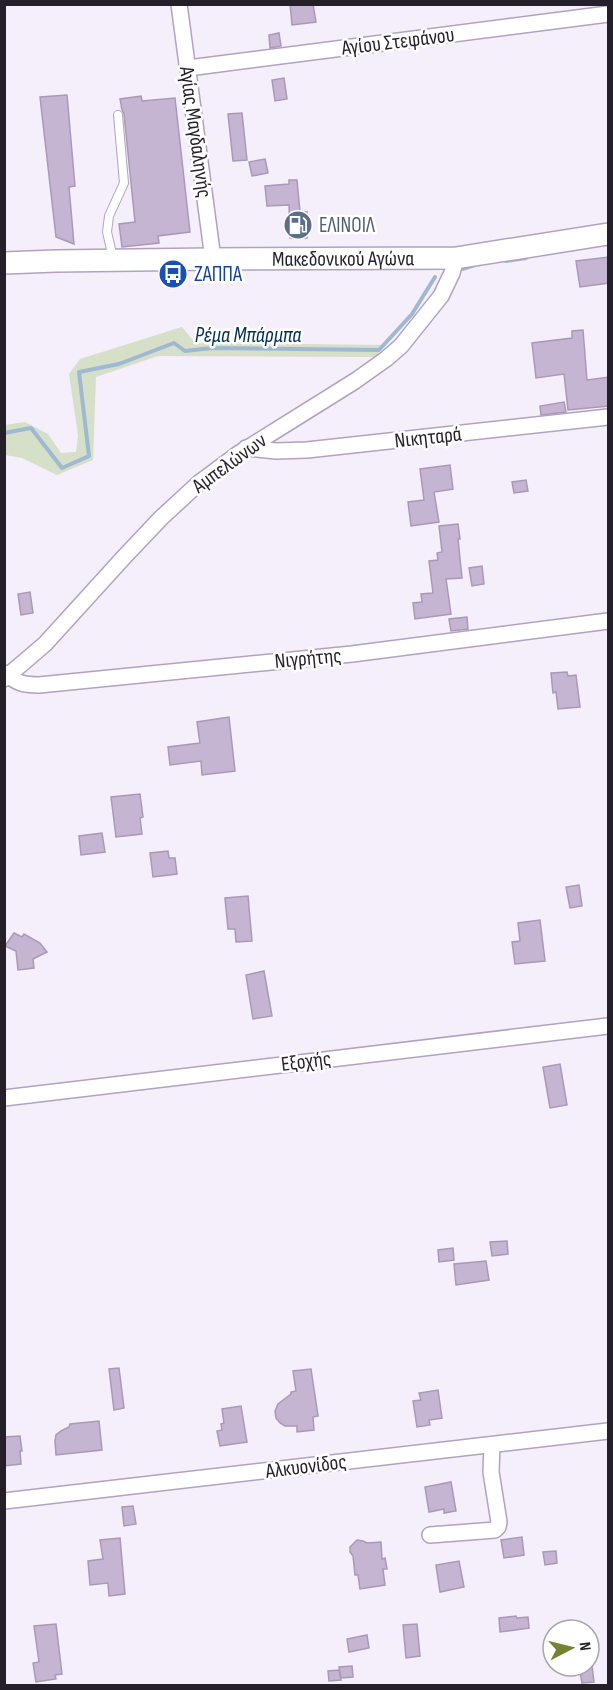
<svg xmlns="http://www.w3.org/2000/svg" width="613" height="1690" font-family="'Sofia Sans Condensed',sans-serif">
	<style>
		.green { fill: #d6dfc7 }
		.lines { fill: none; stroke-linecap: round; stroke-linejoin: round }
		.stream { stroke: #9fb9d2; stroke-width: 4 }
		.building { fill: #c5b5d3; stroke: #a999b7; stroke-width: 1.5 }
		.lane-casing { stroke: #b2a2c0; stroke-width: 10 }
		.street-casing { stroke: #b2a2c0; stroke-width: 18 }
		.secondary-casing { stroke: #b2a2c0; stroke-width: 24 }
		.lane { stroke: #fff; stroke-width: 8 }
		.street { stroke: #fff; stroke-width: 15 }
		.secondary { stroke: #fff; stroke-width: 21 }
		.labels { text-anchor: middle; stroke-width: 5; stroke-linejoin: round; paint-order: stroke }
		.street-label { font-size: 21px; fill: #251f2a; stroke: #fff }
		.service-label { font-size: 21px; fill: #4e5e75; stroke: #fff; text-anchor: start }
		.transit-label { font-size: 21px; fill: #164399; stroke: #fff; text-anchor: start }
		.water-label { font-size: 22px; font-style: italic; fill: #032f51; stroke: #fff }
	</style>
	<rect width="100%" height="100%" fill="#f5eefb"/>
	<polygon class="green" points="182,327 195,343 384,345 376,357 158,356 96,377 93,460 57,475 22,458 5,455 5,425 25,422 48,434 61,453 76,452 78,435 69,374 80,359"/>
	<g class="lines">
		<g class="stream">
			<polyline points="506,261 526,258"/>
			<polyline points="462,269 475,265"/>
			<polyline points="4,433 31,428 62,468 89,456 79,372 119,364 174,343 185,351 212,348 379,350 412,314 435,277"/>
		</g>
	</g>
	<g class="building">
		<polygon points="290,4 313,4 316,22 292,25"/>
		<polygon points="279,33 281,46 270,48 269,35"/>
		<polygon points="284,78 287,99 275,101 272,80"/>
		<polygon points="67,95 75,186 69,187 74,244 56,237 40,97"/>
		<polygon points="141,96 142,101 175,98 190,232 158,236 159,243 122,247 119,224 135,222 124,114 122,110 120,99"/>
		<polygon points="242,113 247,160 233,161 228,114"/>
		<polygon points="265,159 268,173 252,176 249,162"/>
		<polygon points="289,180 297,180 300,212 307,212 307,238 290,238 289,205 267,206 265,186 289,184"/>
		<polygon points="609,257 609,283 580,287 576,261"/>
		<polygon points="583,330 587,380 609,377 609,406 568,410 564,374 536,378 532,343 572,338 572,331"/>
		<polygon points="564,402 566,412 541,415 540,406"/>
		<polygon points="450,465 453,489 434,492 439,522 411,526 408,502 424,500 420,469"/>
		<polygon points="526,480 528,491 514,493 512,482"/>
		<polygon points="458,524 460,539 458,539 462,578 446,579 451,614 415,619 413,603 422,602 421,594 433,593 429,561 438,560 437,553 442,552 439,526"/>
		<polygon points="482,566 484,584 472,586 469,568"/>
		<polygon points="30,592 33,613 21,615 18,594"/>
		<polygon points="467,617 468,629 451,631 449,619"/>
		<polygon points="567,672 568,676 576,675 580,707 558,709 556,692 553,693 551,673"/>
		<polygon points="229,717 235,771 202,775 201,761 170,765 168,747 200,743 197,722"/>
		<polygon points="140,794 143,817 140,818 142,834 116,837 111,797"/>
		<polygon points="102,833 105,852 81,855 79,836"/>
		<polygon points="168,851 169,858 175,858 177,874 153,877 150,853"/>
		<polygon points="579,885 582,906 570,908 566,887"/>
		<polygon points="248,896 252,941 236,942 235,929 228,929 225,898"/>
		<polygon points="540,920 545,961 515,964 512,942 520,941 518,923"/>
		<polygon points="14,933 22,937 24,934 40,943 47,952 33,959 34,968 18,970 16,951 5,946"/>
		<polygon points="264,971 272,1016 253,1019 246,975"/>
		<polygon points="560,1064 567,1105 550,1108 543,1067"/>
		<polygon points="507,1241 508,1254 492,1256 490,1242"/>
		<polygon points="453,1248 454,1260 439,1262 438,1250"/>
		<polygon points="486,1261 489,1280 456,1285 454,1264"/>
		<polygon points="119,1368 124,1408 114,1410 109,1369"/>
		<polygon points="311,1369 318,1416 313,1417 314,1430 297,1432 297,1426 285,1426 280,1423 276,1418 275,1411 278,1404 291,1394 291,1392 296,1391 293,1371"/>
		<polygon points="438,1390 442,1418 429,1420 430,1425 417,1427 413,1401 421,1400 419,1393"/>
		<polygon points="241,1406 247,1442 220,1446 217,1431 222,1430 221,1424 224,1423 222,1409"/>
		<polygon points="99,1421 102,1450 56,1455 55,1441 56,1435 61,1431 69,1427 70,1424"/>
		<polygon points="20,1436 22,1451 20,1451 21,1464 4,1466 4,1437"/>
		<polygon points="451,1482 456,1511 444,1513 444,1509 429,1512 425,1487"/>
		<polygon points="133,1506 136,1524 124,1526 122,1507"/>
		<polygon points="522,1537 524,1555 504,1558 501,1540"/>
		<polygon points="120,1538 125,1594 109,1596 108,1583 90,1585 88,1561 103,1559 100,1540"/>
		<polygon points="357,1540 363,1541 367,1543 381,1542 382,1559 385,1558 387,1569 383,1569 385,1585 360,1589 358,1575 355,1575 353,1556 350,1552 350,1547"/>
		<polygon points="556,1551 557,1563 545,1565 543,1552"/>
		<polygon points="459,1561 464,1587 440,1592 436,1565"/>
		<polygon points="516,1616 517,1618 528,1617 529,1628 500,1632 499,1618"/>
		<polygon points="56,1624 62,1674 55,1675 56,1679 36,1682 33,1663 39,1662 34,1626"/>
		<polygon points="417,1624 420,1656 406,1658 403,1625"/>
		<polygon points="367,1635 369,1648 349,1652 347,1639"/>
		<polygon points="352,1666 353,1677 341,1678 339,1667"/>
		<polygon points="579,1666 592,1666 594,1682 582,1683"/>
		<polygon points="339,1670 341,1680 329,1681 328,1671"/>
	</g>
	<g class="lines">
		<g class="lane-casing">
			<polyline id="lane" points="113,258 107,232 109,216 124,183 118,115"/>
		</g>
		<g class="street-casing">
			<g id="street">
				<polyline points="179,4 213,259"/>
				<polyline points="188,68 608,14"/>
				<polyline points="246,448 276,451 307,450 608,417"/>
				<path d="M 4,673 C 18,683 22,685 39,685 L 352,654 L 608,621"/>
				<polyline points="4,679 45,644 125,556 161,518 199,483 238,454 355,381 386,359 401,346 441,296 452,273 456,258"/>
				<polyline points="4,1098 608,1026"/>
				<polyline points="4,1501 608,1431"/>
				<polyline points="430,1535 495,1530 498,1527 499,1522 491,1472 492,1445"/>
			</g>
		</g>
		<g class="secondary-casing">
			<g id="secondary">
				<path id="s1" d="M 4,263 L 56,261 L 213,259 L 456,258 L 608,234"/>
			</g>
		</g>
		<use href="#lane" class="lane"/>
		<use href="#street" class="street"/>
		<use href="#secondary" class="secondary"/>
	</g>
	<defs>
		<g id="fuel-disc" transform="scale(1.5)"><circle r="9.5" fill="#5c6f8a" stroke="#fff"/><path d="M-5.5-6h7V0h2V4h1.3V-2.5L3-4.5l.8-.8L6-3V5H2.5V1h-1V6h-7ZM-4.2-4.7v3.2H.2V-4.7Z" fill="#fff"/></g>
		<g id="bus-disc" transform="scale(1.5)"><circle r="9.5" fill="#1a4fb4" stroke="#fff"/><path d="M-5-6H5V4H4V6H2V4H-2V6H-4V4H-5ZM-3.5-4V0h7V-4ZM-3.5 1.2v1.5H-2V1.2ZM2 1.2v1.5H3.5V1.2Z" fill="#fff"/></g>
	</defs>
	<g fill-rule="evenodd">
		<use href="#fuel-disc" x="298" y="225"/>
		<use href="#bus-disc" x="173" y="274"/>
	</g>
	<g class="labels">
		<g class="street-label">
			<text transform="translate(398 41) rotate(-7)" y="7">Αγίου Στεφάνου</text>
			<text transform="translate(196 132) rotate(82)" y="7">Αγίας Μαγδαληνής</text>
			<text dy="7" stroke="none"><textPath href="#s1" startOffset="339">Μακεδονικού Αγώνα</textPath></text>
			<text transform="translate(428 437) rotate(-6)" y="7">Νικηταρά</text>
			<text transform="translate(229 463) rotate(-36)" y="7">Αμπελώνων</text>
			<text transform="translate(308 658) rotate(-5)" y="7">Νιγρήτης</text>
			<text transform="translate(306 1061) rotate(-7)" y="7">Εξοχής</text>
			<text transform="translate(306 1466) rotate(-7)" y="7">Αλκυονίδος</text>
		</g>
		<g class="service-label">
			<text x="319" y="232">ΕΛΙΝΟΙΛ</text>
		</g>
		<g class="transit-label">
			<text x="194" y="281">ΖΑΠΠΑ</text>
		</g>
		<g class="water-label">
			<text x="248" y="342">Ρέμα Μπάρμπα</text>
		</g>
	</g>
	<rect width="613" height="1690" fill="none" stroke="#251f2a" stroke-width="12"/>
	<g transform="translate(571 1648) rotate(83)"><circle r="28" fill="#ffffff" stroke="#a8a5aa" stroke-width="1.5"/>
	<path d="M0-4.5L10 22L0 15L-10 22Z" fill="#75822f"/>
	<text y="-9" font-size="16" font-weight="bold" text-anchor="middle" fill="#251f2a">N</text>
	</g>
</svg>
